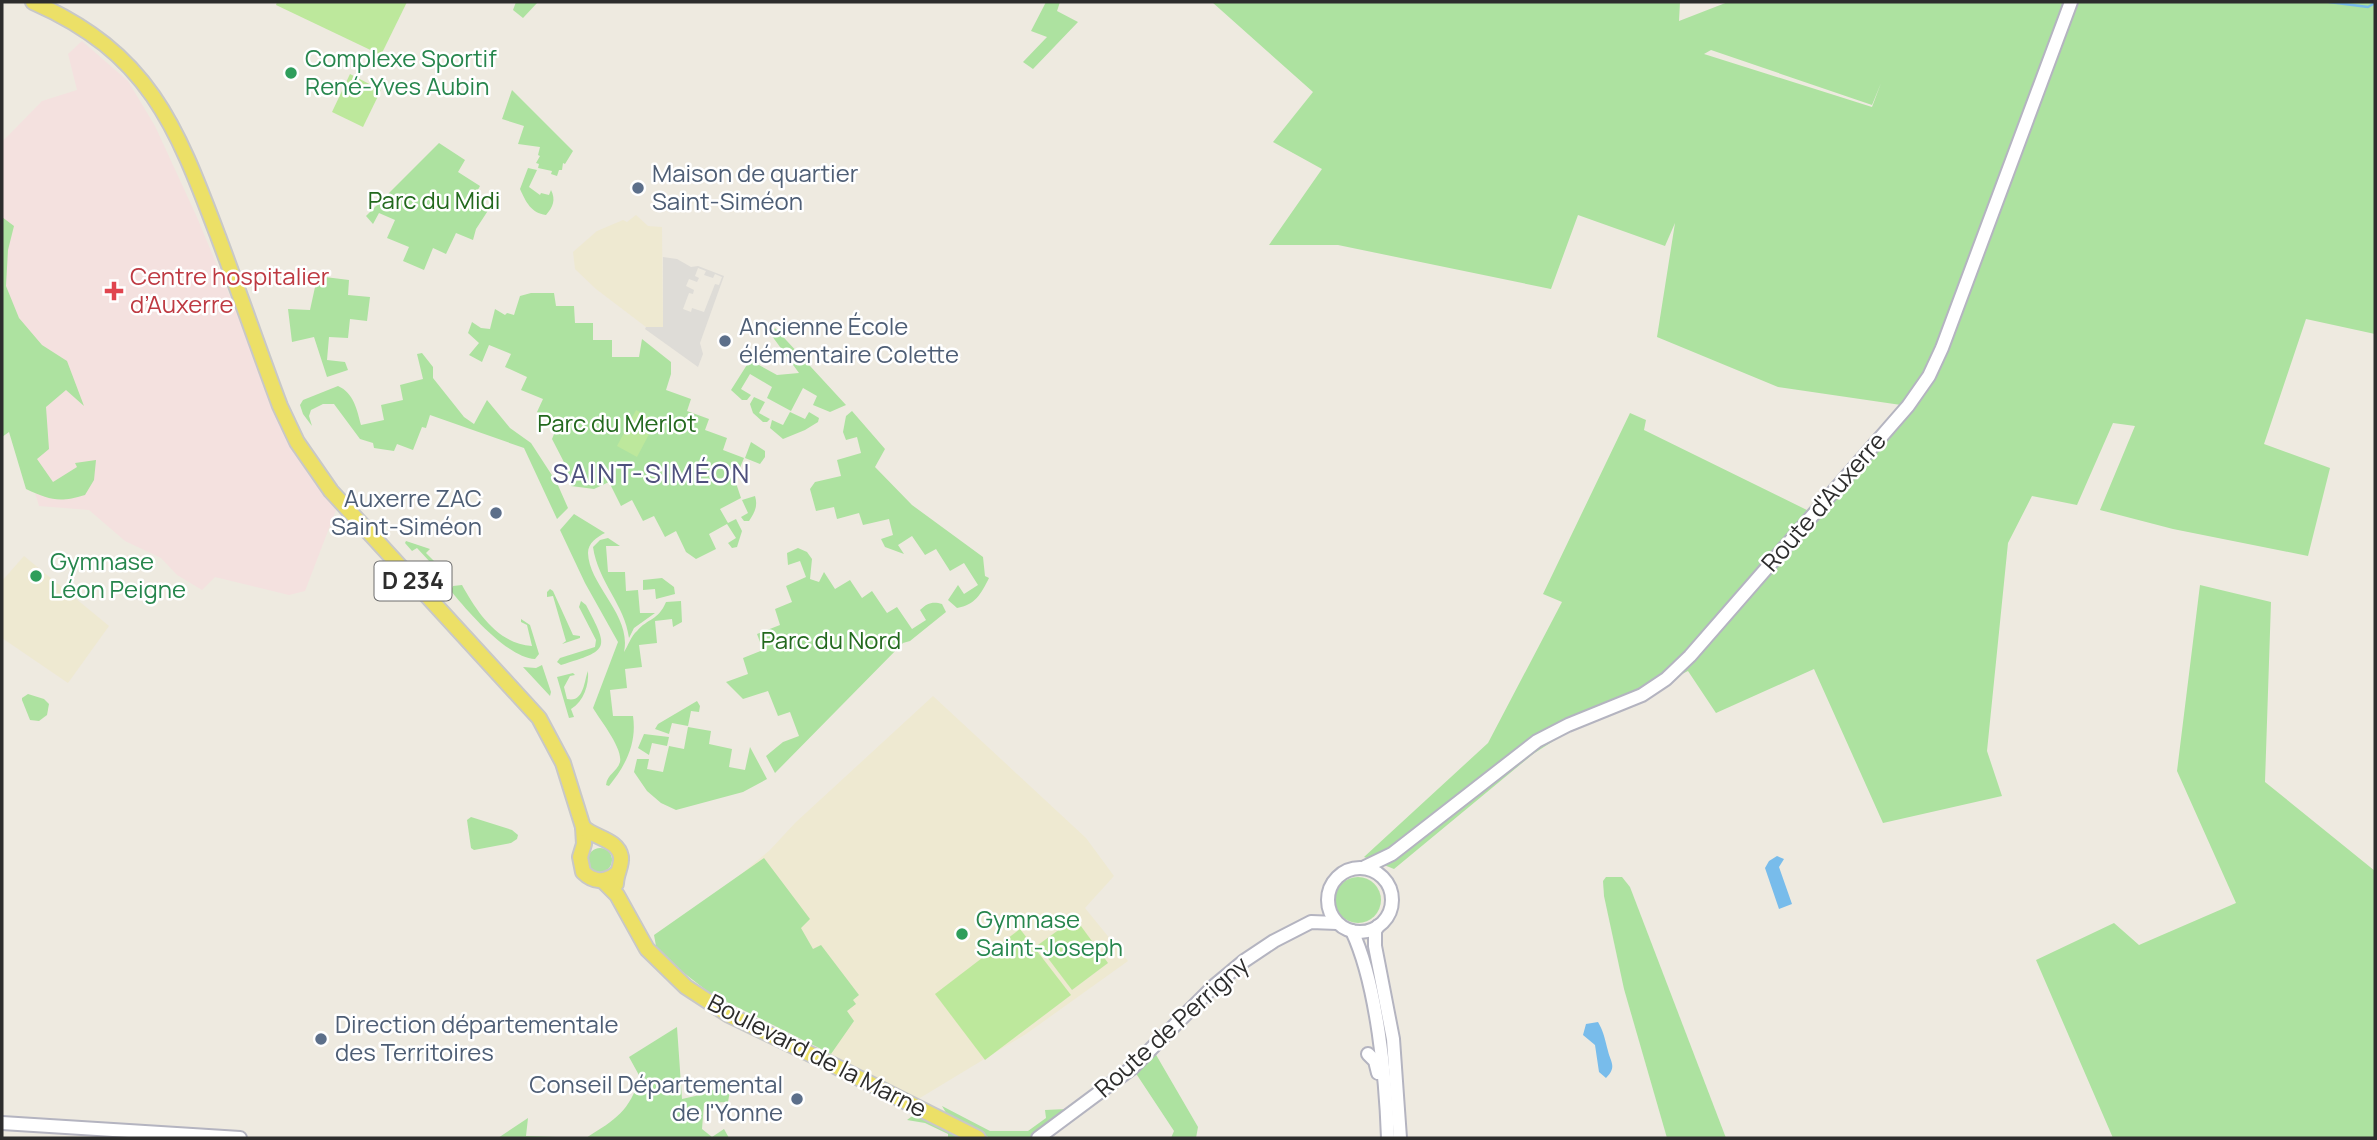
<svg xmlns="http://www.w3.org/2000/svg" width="2377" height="1140" font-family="Manrope,sans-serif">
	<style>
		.education { fill: #eee9d1 }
		.medical { fill: #f4e1df }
		.green { fill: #ade2a0; fill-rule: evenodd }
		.pitch { fill: #bde89c }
		.plaza { fill: #dedcd7; fill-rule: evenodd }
		.water { fill: #78bceb }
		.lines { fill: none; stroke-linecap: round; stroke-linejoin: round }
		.stream { stroke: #78bceb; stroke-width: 2.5 }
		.secondary-casing { stroke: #b4b4c0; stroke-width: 16 }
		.primary-casing { stroke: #c8c8c8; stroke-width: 18 }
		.secondary { stroke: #fff; stroke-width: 12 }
		.primary { stroke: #ece067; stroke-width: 14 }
		.leisure-dot { fill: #2e9e5b; stroke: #fff; stroke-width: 2.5 }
		.service-dot { fill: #5c6f8a; stroke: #fff; stroke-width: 2.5 }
		.health-dot { fill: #e0444e; stroke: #fff; stroke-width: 2.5 }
		.labels { text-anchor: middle; stroke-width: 5; stroke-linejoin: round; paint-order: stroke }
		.shield { fill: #fff; stroke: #6c6c6c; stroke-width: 2 }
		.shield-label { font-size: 23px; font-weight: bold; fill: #2d2d2d }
		.leisure-label { font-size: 24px; fill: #27864d; stroke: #fff; text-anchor: start }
		.service-label { font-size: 24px; fill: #4e5e75; stroke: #fff; text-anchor: start }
		.park-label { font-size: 24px; fill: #23691e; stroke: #fff }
		.health-label { font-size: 24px; fill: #be3a42; stroke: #fff; text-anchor: start }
		.street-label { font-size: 24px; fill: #2d2d2d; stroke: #fff }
		.neighbourhood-label { font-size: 26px; letter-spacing: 2px; fill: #4e507d; stroke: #fff }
	</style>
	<rect width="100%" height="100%" fill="#eeeae0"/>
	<g class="education">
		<polygon points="636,215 648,226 662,227 663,327 646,327 596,289 575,269 573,252 597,231 623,220 627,222"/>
		<polygon points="24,556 109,626 68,683 2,638 2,581"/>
		<polygon points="933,696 1086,838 1114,876 1085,908 1128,961 1026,1034 915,1101 729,997 733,881 770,850 795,823"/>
	</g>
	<polygon class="medical" points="82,41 128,81 155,126 196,215 292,445 308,474 336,510 305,591 289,595 215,577 202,590 177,575 161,558 125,541 89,510 39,506 2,382 2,142 42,101 77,90 68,54"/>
	<g class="green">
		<polygon points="516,2 538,2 523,18 513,10"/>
		<polygon points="1046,2 1060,2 1057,11 1078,22 1033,69 1023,62 1047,37 1031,31"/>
		<path d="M 1212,2 L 1680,2 L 1679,21 L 1728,2 L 2375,2 L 2375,334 L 2306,319 L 2264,444 L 2330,468 L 2308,556 L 2173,529 L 2100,510 L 2135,426 L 2113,423 L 2077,505 L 2032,496 L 2008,543 L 1987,751 L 2002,796 L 1883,823 L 1814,669 L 1716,713 L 1688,671 L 1572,729 L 1533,754 L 1394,869 L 1364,857 L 1488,743 L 1562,602 L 1543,594 L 1630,413 L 1646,420 L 1644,430 L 1811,512 L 1901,405 L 1778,387 L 1657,337 L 1675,223 L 1665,246 L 1578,215 L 1551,289 L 1338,245 L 1269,245 L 1322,169 L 1273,142 L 1313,92 ZM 1711,50 L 1872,105 L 1881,83 L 1872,107 L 1704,54 Z"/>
		<polygon points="512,90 573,151 565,164 563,163 562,170 559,170 557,176 551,174 552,171 538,168 539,164 536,163 540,156 538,155 540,147 518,144 524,126 502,119"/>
		<polygon points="439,143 465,160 458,172 480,186 473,199 489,209 476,229 473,240 456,233 446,254 433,248 424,270 403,261 409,247 387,238 395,220 379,213 373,224 366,216"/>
		<path d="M 528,168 L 537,170 L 529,187 L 540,195 L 541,193 L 549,195 L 551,190 C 556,200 553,207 546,215 C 531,213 526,202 520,189 Z"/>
		<path d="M 2,217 L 14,226 L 8,250 L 6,286 L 19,318 L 42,345 L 67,361 L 84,406 L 66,390 L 46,407 L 49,449 L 37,459 L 53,482 L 77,467 L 75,463 L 96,460 L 94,480 L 85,495 C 59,503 50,500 26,489 L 9,432 L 2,437 Z"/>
		<polygon points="325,277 349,280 348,295 370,297 367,321 350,319 348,338 329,337 327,360 345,362 348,370 327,377 314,337 292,342 288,309 310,310 317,278"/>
		<polygon points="531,293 554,293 556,306 574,306 575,323 593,323 593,340 612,340 612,357 639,357 642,339 671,362 671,374 666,390 691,399 687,411 709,419 705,430 727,438 723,450 744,458 735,480 741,498 720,509 728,523 736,519 742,531 737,547 732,548 728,543 736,538 727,524 709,534 716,549 696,559 686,552 676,531 665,537 654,516 643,521 632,500 621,506 609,482 594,489 571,486 567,468 552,439 559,422 537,412 543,399 521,390 527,377 505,367 511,354 489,345 482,362 469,355 479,343 468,333 472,322 481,328 490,329 495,309 505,315 507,313 514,315 520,296"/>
		<polygon points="775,328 846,405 830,412 813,405 817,396 803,388 791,411 767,398 772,387 750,374 741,389 751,395 747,400 742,400 731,390 750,360 777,375 799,373 772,336"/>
		<path d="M 422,353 L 433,367 L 433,378 L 464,417 L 474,424 L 487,400 L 510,428 L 531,443 L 557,483 L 568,508 L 557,519 L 524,448 L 430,415 L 426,428 L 422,427 L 413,450 L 397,444 L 394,451 L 374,448 L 373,443 L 360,439 L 334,404 L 323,404 L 311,410 L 309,416 L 312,426 L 303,414 L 300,405 L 303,400 L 338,386 C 354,393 357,410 361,425 L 384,420 L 381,405 L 403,400 L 400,385 L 423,379 L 417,354 Z"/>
		<polygon points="754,397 765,402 759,413 770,419 767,422 763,422 753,413 750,404"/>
		<path d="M 852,411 L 885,449 L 875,467 L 912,505 L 983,557 L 985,576 L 989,578 C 981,594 975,605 957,608 L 948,600 L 958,585 L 964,594 L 978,585 L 964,563 L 950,571 L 936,549 L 925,555 L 912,536 L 898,545 L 904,554 L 885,547 L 881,539 L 893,535 L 889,519 L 863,525 L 859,513 L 837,519 L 834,507 L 816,511 L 810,489 L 815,482 L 841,476 L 837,460 L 861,453 L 857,437 L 846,440 L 843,432 L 846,416 Z"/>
		<polygon points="790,412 805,419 809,412 819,418 818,422 805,430 783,439 770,428 772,420 783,425"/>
		<polygon points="751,442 765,451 765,457 760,464 745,458"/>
		<path d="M 755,496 C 758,506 755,512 749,521 L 744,521 L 741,517 L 748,513 L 742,500 Z"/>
		<path d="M 574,514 L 605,533 C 597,537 588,543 588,553 C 589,586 632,615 624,652 C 628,646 631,636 637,631 C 648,618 658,621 666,602 L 681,601 L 682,622 L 673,627 L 672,619 L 655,621 L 657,643 L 639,645 L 642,667 L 625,669 L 627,688 L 610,690 L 613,716 L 633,716 C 637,743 626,765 609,786 L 606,785 C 607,774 617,772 620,762 C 623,748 600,720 593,708 L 618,642 L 585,583 L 560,530 Z"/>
		<path d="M 608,538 L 620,546 L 606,546 L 608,572 L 625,572 L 626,591 L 638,590 L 640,613 L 655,613 L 634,628 L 629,638 C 625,605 598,582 593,547 L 600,540 Z"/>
		<polygon points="406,541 430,549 426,553 452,579 442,581 444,577 417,548 412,551 405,543"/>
		<path d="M 798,548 L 807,552 L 812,559 L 810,579 L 819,582 L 824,572 L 835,589 L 850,580 L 862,598 L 872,591 L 887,613 L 897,607 L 912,629 L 926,620 L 920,610 C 927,603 933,601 942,604 L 946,612 L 910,641 L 903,643 L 775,773 L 766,756 L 783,742 L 799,736 L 790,712 L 778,716 L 768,691 L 743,699 L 726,682 L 748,674 L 743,658 L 763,650 L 757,634 L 780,625 L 775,609 L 792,602 L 786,586 L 806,577 L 800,561 L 788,565 L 787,553 Z"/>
		<polygon points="662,578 674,587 675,594 656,599 655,589 643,590 643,580"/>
		<path d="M 462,585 C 477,612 498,644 532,646 L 527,625 L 521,622 L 521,619 L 530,625 L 539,654 L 535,659 C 508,658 468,612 451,591 L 453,586 Z"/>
		<polygon points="2200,585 2271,602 2265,782 2375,871 2375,1138 2113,1138 2036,960 2114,923 2139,945 2236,903 2177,771"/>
		<polygon points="550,589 553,591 573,635 580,636 580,638 562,644 566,641 553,596 547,597 547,592"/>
		<path d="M 581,601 L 586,605 C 609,649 610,650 561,665 L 557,662 L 560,658 L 595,647 L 596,640 L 579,607 Z"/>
		<polygon points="542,665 551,692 550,696 523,667 536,668"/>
		<path d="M 588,671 C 589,685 584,701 571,709 L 574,717 L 569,718 L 557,677 L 573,673 L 575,675 L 570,676 L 564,687 L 567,699 C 584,703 584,681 588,671 Z"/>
		<polygon points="28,694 44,699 49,704 47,715 39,721 30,720 22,700 22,698"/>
		<polygon points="697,701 700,706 699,712 691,711 688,726 672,723 669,734 655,729 658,724"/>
		<polygon points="688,727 711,731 709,744 732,749 729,767 745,770 750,747 767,779 743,792 676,810 661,803 647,791 634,772 637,759 649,759 647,769 663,772 669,746 684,749"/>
		<polygon points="644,734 669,737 667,746 652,743 649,755 638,748"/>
		<polygon points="471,817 512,830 518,835 517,839 511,843 474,850 471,848 467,820"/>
		<circle cx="600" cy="860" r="12"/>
		<polygon points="764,858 810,919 801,928 813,949 821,945 859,995 853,1000 856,1004 847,1011 854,1021 831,1054 711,994 675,966 656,946 654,935"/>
		<circle cx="1358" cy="900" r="23"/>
		<polygon points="1606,877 1622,877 1630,887 1726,1138 1667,1138 1624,989 1604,896 1603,881"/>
		<path d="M 677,1027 L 682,1099 L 704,1094 L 732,1080 L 728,1102 L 704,1103 L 702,1129 L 712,1137 L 724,1129 L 729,1138 L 586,1138 C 616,1119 629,1112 640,1077 L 629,1057 Z"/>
		<polygon points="1155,1053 1198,1127 1196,1138 1171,1138 1174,1131 1137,1075 1136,1071"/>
		<polygon points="942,1106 990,1131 1028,1131 1046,1118 1045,1110 1067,1109 1066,1112 1030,1138 990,1138 948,1116"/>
		<polygon points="915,1114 963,1138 948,1138 948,1134 925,1123 907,1120"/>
		<polygon points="528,1118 526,1136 586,1138 498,1138"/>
	</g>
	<g class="pitch">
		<polygon points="277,2 407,2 381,55 276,5"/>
		<polygon points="350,74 381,90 363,127 332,112"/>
		<polygon points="636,410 656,421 637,457 617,446"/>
		<polygon points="1075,918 1108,963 1072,990 1038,945"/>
		<polygon points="1020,929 1071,995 985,1060 935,994"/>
	</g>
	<path class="plaza" d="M 663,257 L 677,259 L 691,267 L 698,266 L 724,276 L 700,343 L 703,354 L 698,367 L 645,329 L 646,327 L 663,327 ZM 698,268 L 706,271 L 704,275 L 713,278 L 715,274 L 722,277 L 719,285 L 715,284 L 704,312 L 692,308 L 691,312 L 683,309 L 689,293 L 693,294 L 694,290 L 686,286 L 689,279 L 697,282 L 699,278 L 695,276 Z"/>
	<g class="water">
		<polygon points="1777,856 1784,859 1779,867 1792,904 1779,909 1765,868 1769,861"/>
		<path d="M 1598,1022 C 1604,1032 1605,1040 1608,1051 C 1611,1063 1617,1067 1606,1078 L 1599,1072 L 1595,1045 L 1583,1035 L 1586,1024 Z"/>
	</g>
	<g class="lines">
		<polyline class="stream" points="2329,2 2368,7 2375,3"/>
		<g class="secondary-casing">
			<g id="secondary">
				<polyline points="1365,867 1392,854 1537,741 1568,725 1642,695 1666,679 1690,656 1908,406 1929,376 1942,348 2071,2"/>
				<circle cx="1360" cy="900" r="32"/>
				<polyline points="1378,926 1375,931 1375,946 1393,1039 1400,1138"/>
				<path d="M 1352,931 C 1377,984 1386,1079 1388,1138"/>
				<polyline points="1368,1054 1375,1061 1378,1073"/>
				<polyline points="2,1123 240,1138"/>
				<polyline points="1038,1138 1132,1068 1214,986 1244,961 1274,941 1311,922 1337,923"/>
			</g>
		</g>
		<g class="primary-casing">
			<g id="primary">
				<path d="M 33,2 C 149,53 176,125 218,236 C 239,292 259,350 280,406 L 297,442 L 331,491 L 539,718 L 563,763 L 583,827 L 584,844 L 580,857 L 583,872 C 593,882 604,883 616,874"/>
				<path d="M 583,827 C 594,838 618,839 621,857 C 622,866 616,874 616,884"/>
				<polyline points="603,881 617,895 647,949 686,987 729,1015 835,1066 978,1138"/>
			</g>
		</g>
		<use href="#secondary" class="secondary"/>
		<use href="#primary" class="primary"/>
	</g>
	<g class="leisure-dot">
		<circle cx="291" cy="73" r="7"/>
		<circle cx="36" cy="576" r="7"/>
		<circle cx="962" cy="934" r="7"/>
	</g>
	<g class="service-dot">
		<circle cx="638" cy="188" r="7"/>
		<circle cx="725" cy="341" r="7"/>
		<circle cx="496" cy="513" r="7"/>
		<circle cx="321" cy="1039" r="7"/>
		<circle cx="797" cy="1099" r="7"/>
	</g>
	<path class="health-dot" d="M110.5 280.5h7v7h7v7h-7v7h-7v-7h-7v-7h7z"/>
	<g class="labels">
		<rect class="shield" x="374.5" y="561.5" width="77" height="39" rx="5"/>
		<g class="shield-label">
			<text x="413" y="589">D 234</text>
		</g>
		<g class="leisure-label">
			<text x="305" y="67">Complexe Sportif<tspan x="305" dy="28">René-Yves Aubin</tspan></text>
			<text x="50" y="570">Gymnase<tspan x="50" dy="28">Léon Peigne</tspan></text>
			<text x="976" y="928">Gymnase<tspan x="976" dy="28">Saint-Joseph</tspan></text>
		</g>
		<g class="service-label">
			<text x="652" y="182">Maison de quartier<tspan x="652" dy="28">Saint-Siméon</tspan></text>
			<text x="739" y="335">Ancienne École<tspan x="739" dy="28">élémentaire Colette</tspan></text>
			<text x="482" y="507" text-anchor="end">Auxerre ZAC<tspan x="482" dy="28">Saint-Siméon</tspan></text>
			<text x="335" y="1033">Direction départementale<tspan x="335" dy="28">des Territoires</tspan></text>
			<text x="783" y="1093" text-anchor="end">Conseil Départemental<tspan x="783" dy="28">de l'Yonne</tspan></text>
		</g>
		<g class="park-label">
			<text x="434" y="209">Parc du Midi</text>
			<text x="617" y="432">Parc du Merlot</text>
			<text x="831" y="649">Parc du Nord</text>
		</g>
		<g class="health-label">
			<text x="130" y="285">Centre hospitalier<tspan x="130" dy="28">d’Auxerre</tspan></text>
		</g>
		<g class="street-label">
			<text transform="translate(1824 502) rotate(-49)" y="8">Route d'Auxerre</text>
			<text transform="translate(1172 1027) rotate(-42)" y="8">Route de Perrigny</text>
			<text transform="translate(817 1056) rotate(27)" y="8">Boulevard de la Marne</text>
		</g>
		<g class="neighbourhood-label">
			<text x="652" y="483">SAINT-SIMÉON</text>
		</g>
	</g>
	<rect width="2377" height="1140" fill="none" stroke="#2d2d2d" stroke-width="7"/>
</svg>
